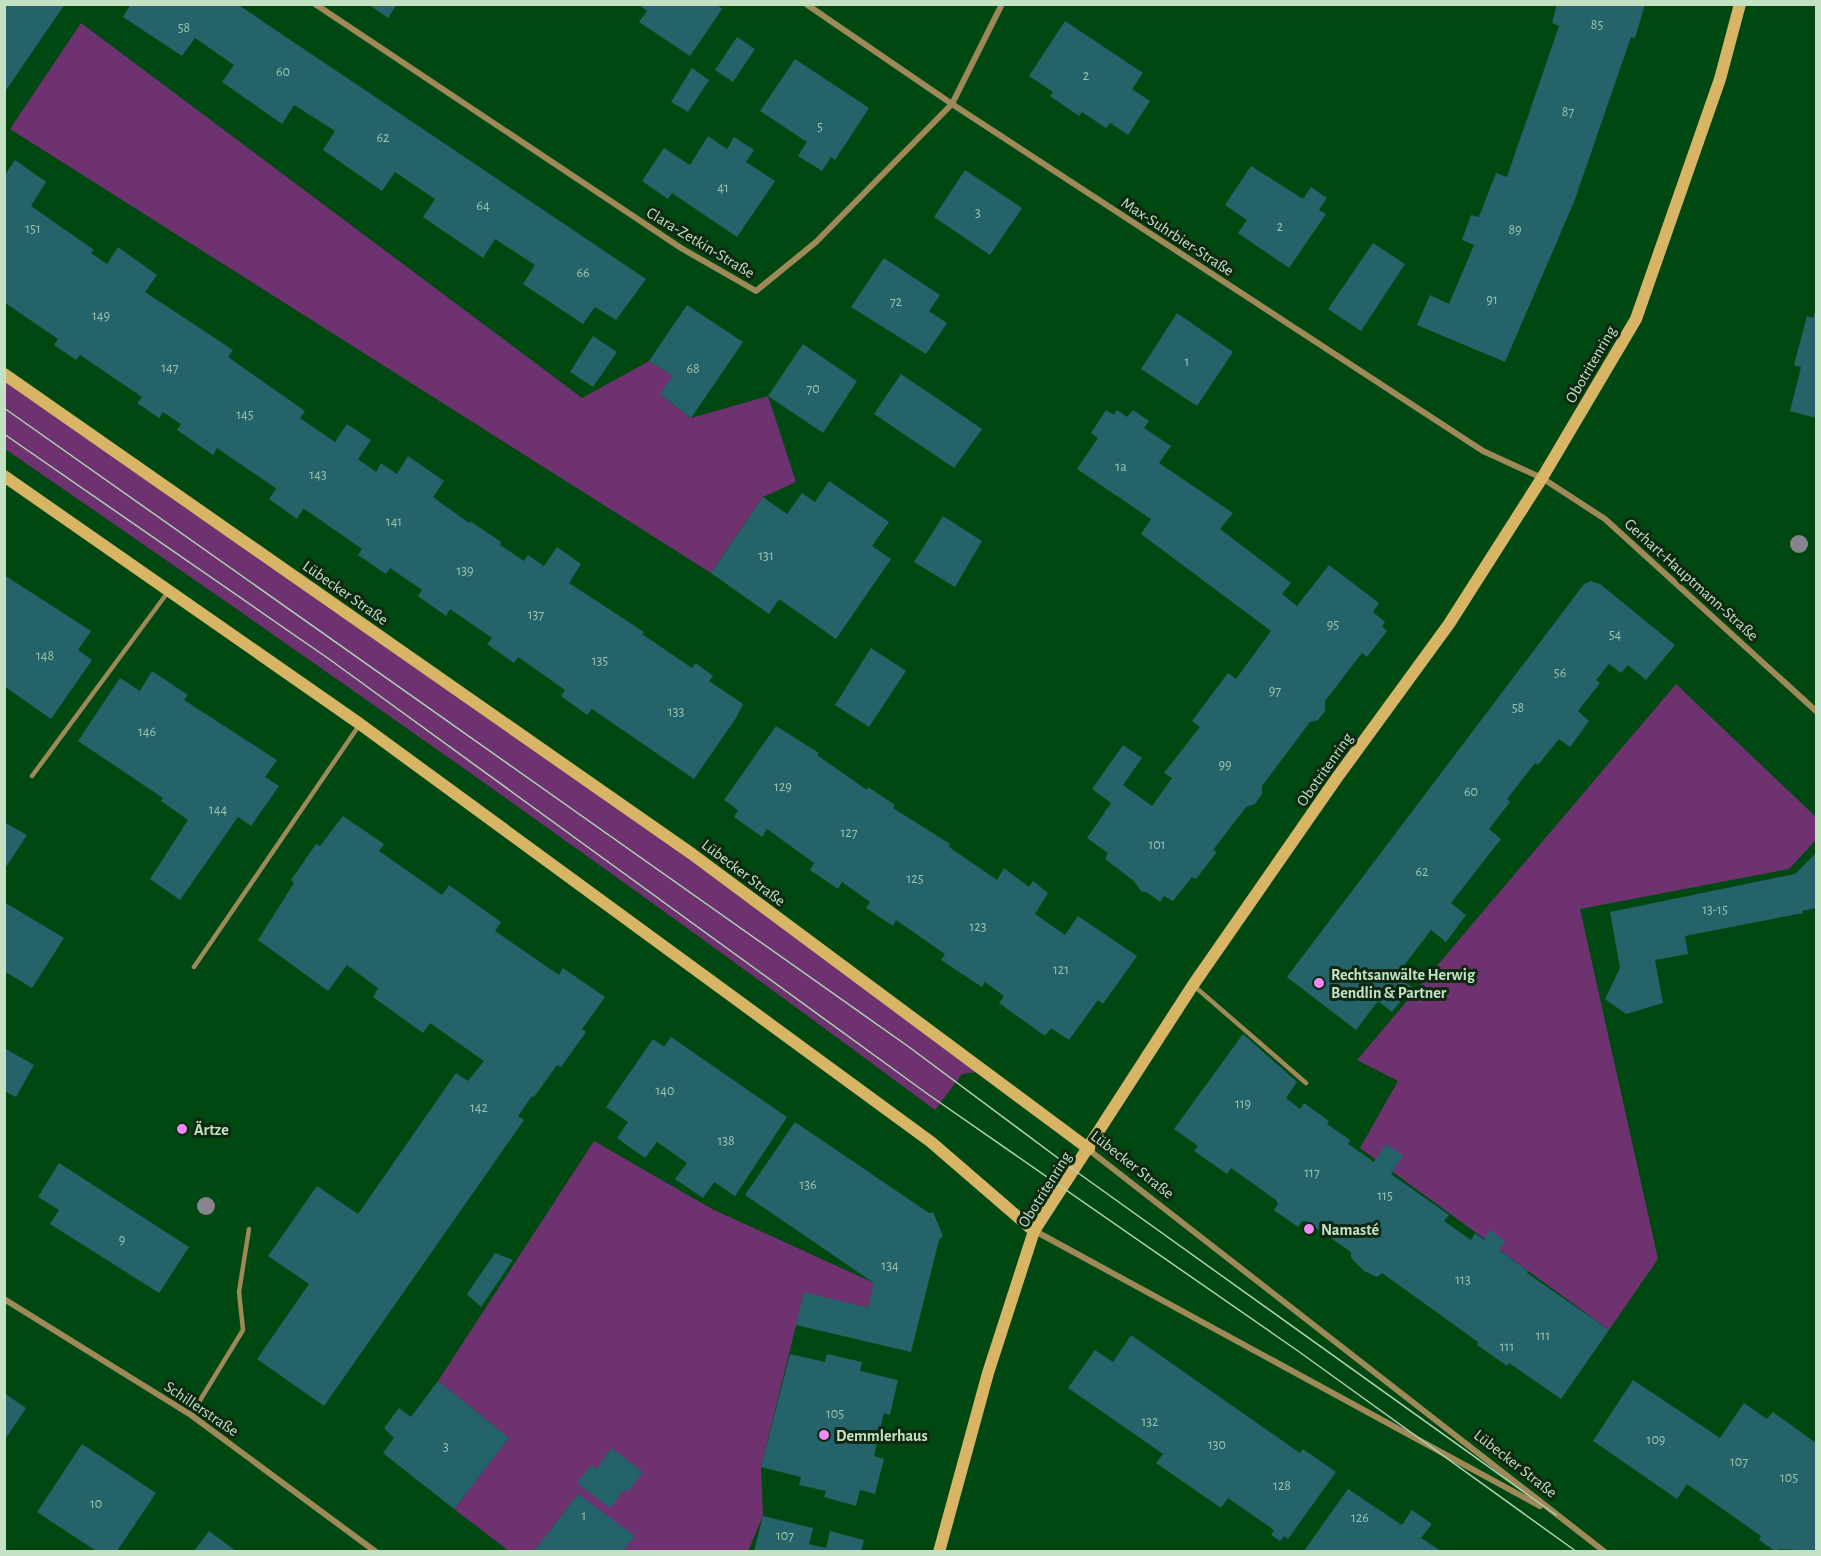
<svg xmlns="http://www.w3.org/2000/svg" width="1821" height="1556" font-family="'Alegreya Sans',sans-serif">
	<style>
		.green { fill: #6e3270 }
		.building { fill: #25636a }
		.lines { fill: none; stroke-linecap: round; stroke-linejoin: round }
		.lane { stroke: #9f8958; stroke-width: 4.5 }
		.street { stroke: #9f8958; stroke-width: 6 }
		.secondary { stroke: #d8b564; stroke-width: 12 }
		.tram { stroke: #aed2b0; stroke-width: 1.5 }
		.tree { fill: #87838f }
		.poi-dot { fill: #f18af4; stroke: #0e2811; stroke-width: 2 }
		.labels { text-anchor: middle; stroke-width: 6; stroke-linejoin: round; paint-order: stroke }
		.number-label { font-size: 14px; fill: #9bc2ad }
		.street-label { font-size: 16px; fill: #c2e2c3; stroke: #0e2811 }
		.poi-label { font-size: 16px; font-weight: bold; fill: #c2e2c3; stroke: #0e2811; text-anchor: start }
	</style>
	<rect width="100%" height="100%" fill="#004812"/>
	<g class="green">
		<polygon points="81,23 582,398 649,361 673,376 661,395 691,418 768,396 796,482 763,497 711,573 10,129"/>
		<path d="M 4,374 L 692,854 L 984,1071 L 962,1074 L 935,1110 C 630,883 318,664 5,449 Z"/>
		<polygon points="1676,684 1816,817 1816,840 1789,869 1580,909 1658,1259 1609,1330 1360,1148 1398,1081 1357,1060"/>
		<polygon points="594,1141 712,1209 874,1283 868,1308 804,1293 761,1467 763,1516 748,1551 623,1551 634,1536 578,1494 534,1551 509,1551 454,1509 509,1438 438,1381"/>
	</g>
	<g class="building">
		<polygon points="4,4 65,4 4,93"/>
		<polygon points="131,4 237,4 646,279 616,320 595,307 583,324 523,284 535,265 495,239 483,258 423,217 435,199 395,172 382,191 323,150 335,131 294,105 282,124 222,82 234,65 195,38 182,56 123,17"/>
		<polygon points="368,4 397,4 388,18"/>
		<polygon points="638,4 716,4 722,9 690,56 639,22 647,11"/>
		<polygon points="1557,4 1645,4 1635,38 1631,37 1574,202 1505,362 1417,325 1430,295 1449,304 1474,245 1462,240 1471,215 1479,217 1496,173 1507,177 1559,26 1552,23"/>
		<polygon points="1065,21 1143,73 1132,89 1150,101 1128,135 1110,123 1106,128 1082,112 1079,116 1050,96 1053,92 1029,76"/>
		<polygon points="737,37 755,49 733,82 715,70"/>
		<polygon points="795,59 869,108 835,160 831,157 822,171 798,156 807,142 760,111"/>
		<polygon points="692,68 709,80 688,112 671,102"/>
		<polygon points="708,136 727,149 734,137 754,150 746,162 775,181 737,237 672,193 668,199 642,181 664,148 690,165"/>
		<polygon points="15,160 46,182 31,206 94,250 91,253 107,264 118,247 157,275 145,292 233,350 228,357 305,411 300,418 335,442 347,424 371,440 358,459 376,472 381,463 397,474 408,456 444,481 433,497 469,523 470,521 501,542 500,545 524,561 528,555 544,566 557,547 581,564 569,583 644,632 642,634 692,668 696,663 713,676 709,681 743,704 736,718 694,779 592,709 587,715 561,696 565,690 518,657 514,663 487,644 492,638 450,609 446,616 418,596 422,590 390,568 386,574 358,555 362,549 306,510 303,509 297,519 269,499 276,489 274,487 217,448 213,455 177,430 181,424 163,412 159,418 137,403 142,397 80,355 76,360 54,345 58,339 4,302 4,176"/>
		<polygon points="1251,166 1303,199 1311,187 1327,198 1319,210 1326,214 1289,268 1238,233 1247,220 1225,205"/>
		<polygon points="965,170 1022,208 990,255 934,217"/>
		<polygon points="1373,243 1405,264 1361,331 1328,309"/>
		<polygon points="884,258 940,295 929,311 947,323 926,354 851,307"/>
		<polygon points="687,305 743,342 691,418 660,394 673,376 649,361"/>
		<polygon points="1816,308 1816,418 1790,411 1801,367 1794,365 1807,316 1813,318"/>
		<polygon points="1177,313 1233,352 1197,406 1141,369"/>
		<polygon points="593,336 617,352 593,387 570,372"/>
		<polygon points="803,344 857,381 823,433 768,396"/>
		<polygon points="901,374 982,429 954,468 874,414"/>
		<polygon points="1106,410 1114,415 1117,410 1127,417 1133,410 1149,421 1144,428 1171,446 1159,463 1233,513 1220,529 1291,583 1282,594 1297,606 1329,565 1379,603 1373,612 1385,622 1382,626 1387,631 1367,657 1362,653 1325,701 1325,711 1318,720 1310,722 1262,786 1262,794 1255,804 1246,807 1213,850 1217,852 1196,879 1192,877 1173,901 1164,896 1160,902 1148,893 1141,891 1134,881 1105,859 1108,853 1087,838 1111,803 1092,789 1123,745 1142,758 1123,785 1152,806 1172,778 1164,773 1200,727 1192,721 1228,673 1236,679 1271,631 1141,534 1151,519 1077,469 1098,438 1091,433"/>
		<polygon points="829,481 889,522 872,546 891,559 836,639 779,599 769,614 711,573 763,497 787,514 802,493 815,502"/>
		<polygon points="943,516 982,541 955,587 914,562"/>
		<polygon points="4,575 91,631 78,650 92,660 51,719 4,686"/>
		<polygon points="1591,581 1600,584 1675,645 1646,680 1628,665 1621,673 1609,664 1596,680 1600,683 1578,711 1589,721 1570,747 1559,739 1538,765 1535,763 1507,799 1510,802 1489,829 1501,839 1451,903 1466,915 1446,942 1431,930 1396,976 1412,987 1392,1012 1378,1001 1356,1030 1287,977 1584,584"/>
		<polygon points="871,648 906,671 869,727 835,705"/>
		<polygon points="152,671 188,695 184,700 277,760 265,777 279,786 251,826 238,817 180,900 150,879 188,820 161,801 163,798 78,741 120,678 140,691"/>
		<polygon points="776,726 819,753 817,755 867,790 868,787 895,805 893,808 950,844 949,847 997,880 1004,868 1029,887 1033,881 1048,893 1035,914 1065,935 1078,916 1137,956 1103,1004 1098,1000 1069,1040 1051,1028 1045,1036 999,1003 1004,996 985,982 982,987 941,960 945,954 896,920 893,926 866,908 870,902 842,882 838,889 810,870 814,863 767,829 762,837 734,817 738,810 724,800"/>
		<polygon points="343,816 384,844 379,851 442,895 449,885 501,922 495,931 559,975 563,968 605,997 582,1029 586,1032 561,1067 557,1065 534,1097 532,1096 518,1116 524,1120 324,1406 257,1359 309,1284 268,1256 317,1186 358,1214 456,1073 468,1081 484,1061 430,1023 423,1033 373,997 378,988 347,965 328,991 258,940 294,883 291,880 316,844 320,846"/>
		<polygon points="4,822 27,835 4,870"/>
		<polygon points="1816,853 1816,908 1802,911 1803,913 1685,936 1688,954 1655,960 1663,1003 1626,1014 1605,999 1620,968 1610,912 1795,874"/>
		<polygon points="4,902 64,938 32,988 4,971"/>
		<polygon points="1243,1034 1297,1082 1286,1098 1300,1109 1304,1103 1329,1121 1327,1124 1350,1140 1348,1144 1374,1162 1386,1144 1403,1156 1391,1174 1449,1215 1444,1221 1471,1240 1475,1233 1484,1240 1490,1230 1505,1241 1499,1250 1528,1271 1527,1273 1609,1330 1561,1399 1509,1363 1507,1366 1503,1363 1477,1345 1478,1342 1382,1273 1377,1277 1364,1271 1351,1258 1351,1252 1306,1221 1302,1221 1298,1227 1274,1210 1278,1204 1276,1200 1231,1168 1227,1174 1194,1151 1198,1146 1174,1129"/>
		<polygon points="671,1037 787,1117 735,1196 714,1182 703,1198 675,1179 687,1163 657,1142 645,1158 617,1138 628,1122 606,1107 653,1039 664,1047"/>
		<polygon points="4,1048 34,1065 16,1097 4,1091"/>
		<polygon points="795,1122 929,1213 933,1212 943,1236 939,1240 911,1352 796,1325 804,1292 868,1308 874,1283 745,1195"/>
		<polygon points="59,1163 189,1247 159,1293 50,1224 59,1210 38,1197"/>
		<polygon points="495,1253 513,1260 481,1307 467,1294"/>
		<polygon points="1131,1335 1300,1453 1303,1449 1336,1472 1288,1539 1284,1536 1280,1541 1271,1535 1274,1530 1228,1498 1221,1508 1156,1463 1163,1454 1068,1388 1095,1350 1113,1362"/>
		<polygon points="790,1354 825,1362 827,1354 862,1362 860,1371 898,1380 890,1415 884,1413 874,1456 884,1459 875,1494 860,1490 856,1506 824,1497 826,1491 799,1485 801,1477 761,1467"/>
		<polygon points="1633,1380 1720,1438 1744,1403 1767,1419 1773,1412 1816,1443 1816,1551 1780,1549 1775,1551 1759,1540 1761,1536 1687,1484 1677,1499 1593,1441"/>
		<polygon points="438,1381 509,1438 454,1509 383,1453 394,1438 384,1428 399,1408 411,1417"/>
		<polygon points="4,1393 26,1408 4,1441"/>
		<polygon points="82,1444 156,1493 117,1551 96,1551 37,1512"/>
		<polygon points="611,1448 643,1472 628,1492 624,1490 610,1508 577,1483 591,1465 597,1469"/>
		<polygon points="1348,1489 1402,1525 1412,1510 1432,1524 1421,1538 1441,1551 1304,1551"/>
		<polygon points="578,1494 635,1536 623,1551 534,1551"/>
		<polygon points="763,1516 813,1528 809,1544 826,1548 830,1531 864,1540 861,1551 754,1551"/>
		<polygon points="209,1531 236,1551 194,1551"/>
	</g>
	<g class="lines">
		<g class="lane">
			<polyline points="32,776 168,592"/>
			<polyline points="194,967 360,724"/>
			<polyline points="1193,985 1306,1083"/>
			<polyline points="191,1415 243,1330 239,1292 249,1229"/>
		</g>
		<g class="street">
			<polyline points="315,4 681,248 756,291 816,242 952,104 1002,4"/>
			<polyline points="806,4 952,104 1483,451 1542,478 1605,519 1816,711"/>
			<polyline points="1089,1150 1605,1552"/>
			<polyline points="1035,1231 1540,1506"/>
			<polyline points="4,1299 191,1415 376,1552"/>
		</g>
		<g class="secondary">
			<polyline points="4,374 692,854 1089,1149"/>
			<polyline points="4,476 360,724 931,1142 1034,1231"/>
			<polyline points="939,1552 988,1373 1034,1231 1193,985 1336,779 1449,624 1542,478 1636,319 1720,79 1740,4"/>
		</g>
		<g class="tram">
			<polyline points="4,408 909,1047 1074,1170 1556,1515"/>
			<polyline points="4,434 329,659 929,1095 1298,1351 1577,1552"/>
		</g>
	</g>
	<g class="tree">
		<circle cx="1799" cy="544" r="9"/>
		<circle cx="206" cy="1206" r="9"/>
	</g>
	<g class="poi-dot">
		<circle cx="1319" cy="983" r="6"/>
		<circle cx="182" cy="1129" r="6"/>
		<circle cx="1309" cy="1229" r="6"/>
		<circle cx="824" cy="1435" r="6"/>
	</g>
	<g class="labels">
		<g class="number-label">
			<text x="1597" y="29">85</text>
			<text x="184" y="32">58</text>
			<text x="283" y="76">60</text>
			<text x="1086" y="80">2</text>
			<text x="1568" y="116">87</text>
			<text x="820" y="131">5</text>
			<text x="383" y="142">62</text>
			<text x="723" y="192">41</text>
			<text x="483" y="210">64</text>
			<text x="978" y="217">3</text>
			<text x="1280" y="231">2</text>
			<text x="33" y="233">151</text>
			<text x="1515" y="234">89</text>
			<text x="583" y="277">66</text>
			<text x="1492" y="304">91</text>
			<text x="896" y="306">72</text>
			<text x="101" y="320">149</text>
			<text x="1187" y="366">1</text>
			<text x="170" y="372">147</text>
			<text x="693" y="373">68</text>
			<text x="813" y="393">70</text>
			<text x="245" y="419">145</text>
			<text x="1121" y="471">1a</text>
			<text x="318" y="479">143</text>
			<text x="394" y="526">141</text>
			<text x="766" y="560">131</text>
			<text x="465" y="575">139</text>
			<text x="536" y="619">137</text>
			<text x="1333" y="629">95</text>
			<text x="1615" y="639">54</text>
			<text x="45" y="660">148</text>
			<text x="600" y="665">135</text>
			<text x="1560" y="677">56</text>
			<text x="1275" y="695">97</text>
			<text x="1518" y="712">58</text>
			<text x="676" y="716">133</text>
			<text x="147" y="736">146</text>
			<text x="1225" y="769">99</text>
			<text x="783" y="791">129</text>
			<text x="1471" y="796">60</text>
			<text x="218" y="814">144</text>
			<text x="849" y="837">127</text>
			<text x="1157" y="849">101</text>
			<text x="1422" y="876">62</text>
			<text x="915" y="883">125</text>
			<text x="1715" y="914">13-15</text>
			<text x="978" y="931">123</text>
			<text x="1061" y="974">121</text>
			<text x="665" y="1095">140</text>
			<text x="1243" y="1108">119</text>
			<text x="479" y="1112">142</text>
			<text x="726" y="1145">138</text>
			<text x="1312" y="1177">117</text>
			<text x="808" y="1189">136</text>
			<text x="1385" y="1200">115</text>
			<text x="122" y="1244">9</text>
			<text x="890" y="1270">134</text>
			<text x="1463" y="1284">113</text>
			<text x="1543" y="1340">111</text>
			<text x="1507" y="1351">111</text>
			<text x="835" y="1418">105</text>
			<text x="1150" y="1426">132</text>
			<text x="1656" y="1444">109</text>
			<text x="1217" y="1449">130</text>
			<text x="446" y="1451">3</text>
			<text x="1739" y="1466">107</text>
			<text x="1789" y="1482">105</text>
			<text x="1282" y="1490">128</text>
			<text x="96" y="1508">10</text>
			<text x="584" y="1520">1</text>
			<text x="1360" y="1522">126</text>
			<text x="785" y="1540">107</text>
		</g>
		<g class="street-label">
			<text transform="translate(1178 236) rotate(33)" y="6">Max-Suhrbier-Straße</text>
			<text transform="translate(701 242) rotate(31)" y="6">Clara-Zetkin-Straße</text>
			<text transform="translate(1590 364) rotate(-60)" y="6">Obotritenring</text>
			<text transform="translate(1692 579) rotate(42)" y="6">Gerhart-Hauptmann-Straße</text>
			<text transform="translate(346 592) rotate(35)" y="6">Lübecker Straße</text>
			<text transform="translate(1324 769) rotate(-55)" y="6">Obotritenring</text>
			<text transform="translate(744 872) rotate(37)" y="6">Lübecker Straße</text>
			<text transform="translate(1133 1164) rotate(38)" y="6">Lübecker Straße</text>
			<text transform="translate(1044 1189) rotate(-58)" y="6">Obotritenring</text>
			<text transform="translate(202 1408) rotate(34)" y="6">Schillerstraße</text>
			<text transform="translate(1516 1463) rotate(38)" y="6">Lübecker Straße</text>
		</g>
		<g class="poi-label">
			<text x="1331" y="980">Rechtsanwälte Herwig<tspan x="1331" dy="18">Bendlin &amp; Partner</tspan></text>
			<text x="194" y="1135">Ärtze</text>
			<text x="1321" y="1235">Namasté</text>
			<text x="836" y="1441">Demmlerhaus</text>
		</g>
	</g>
	<rect width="1821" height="1556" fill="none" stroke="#c2e2c3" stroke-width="12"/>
</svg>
